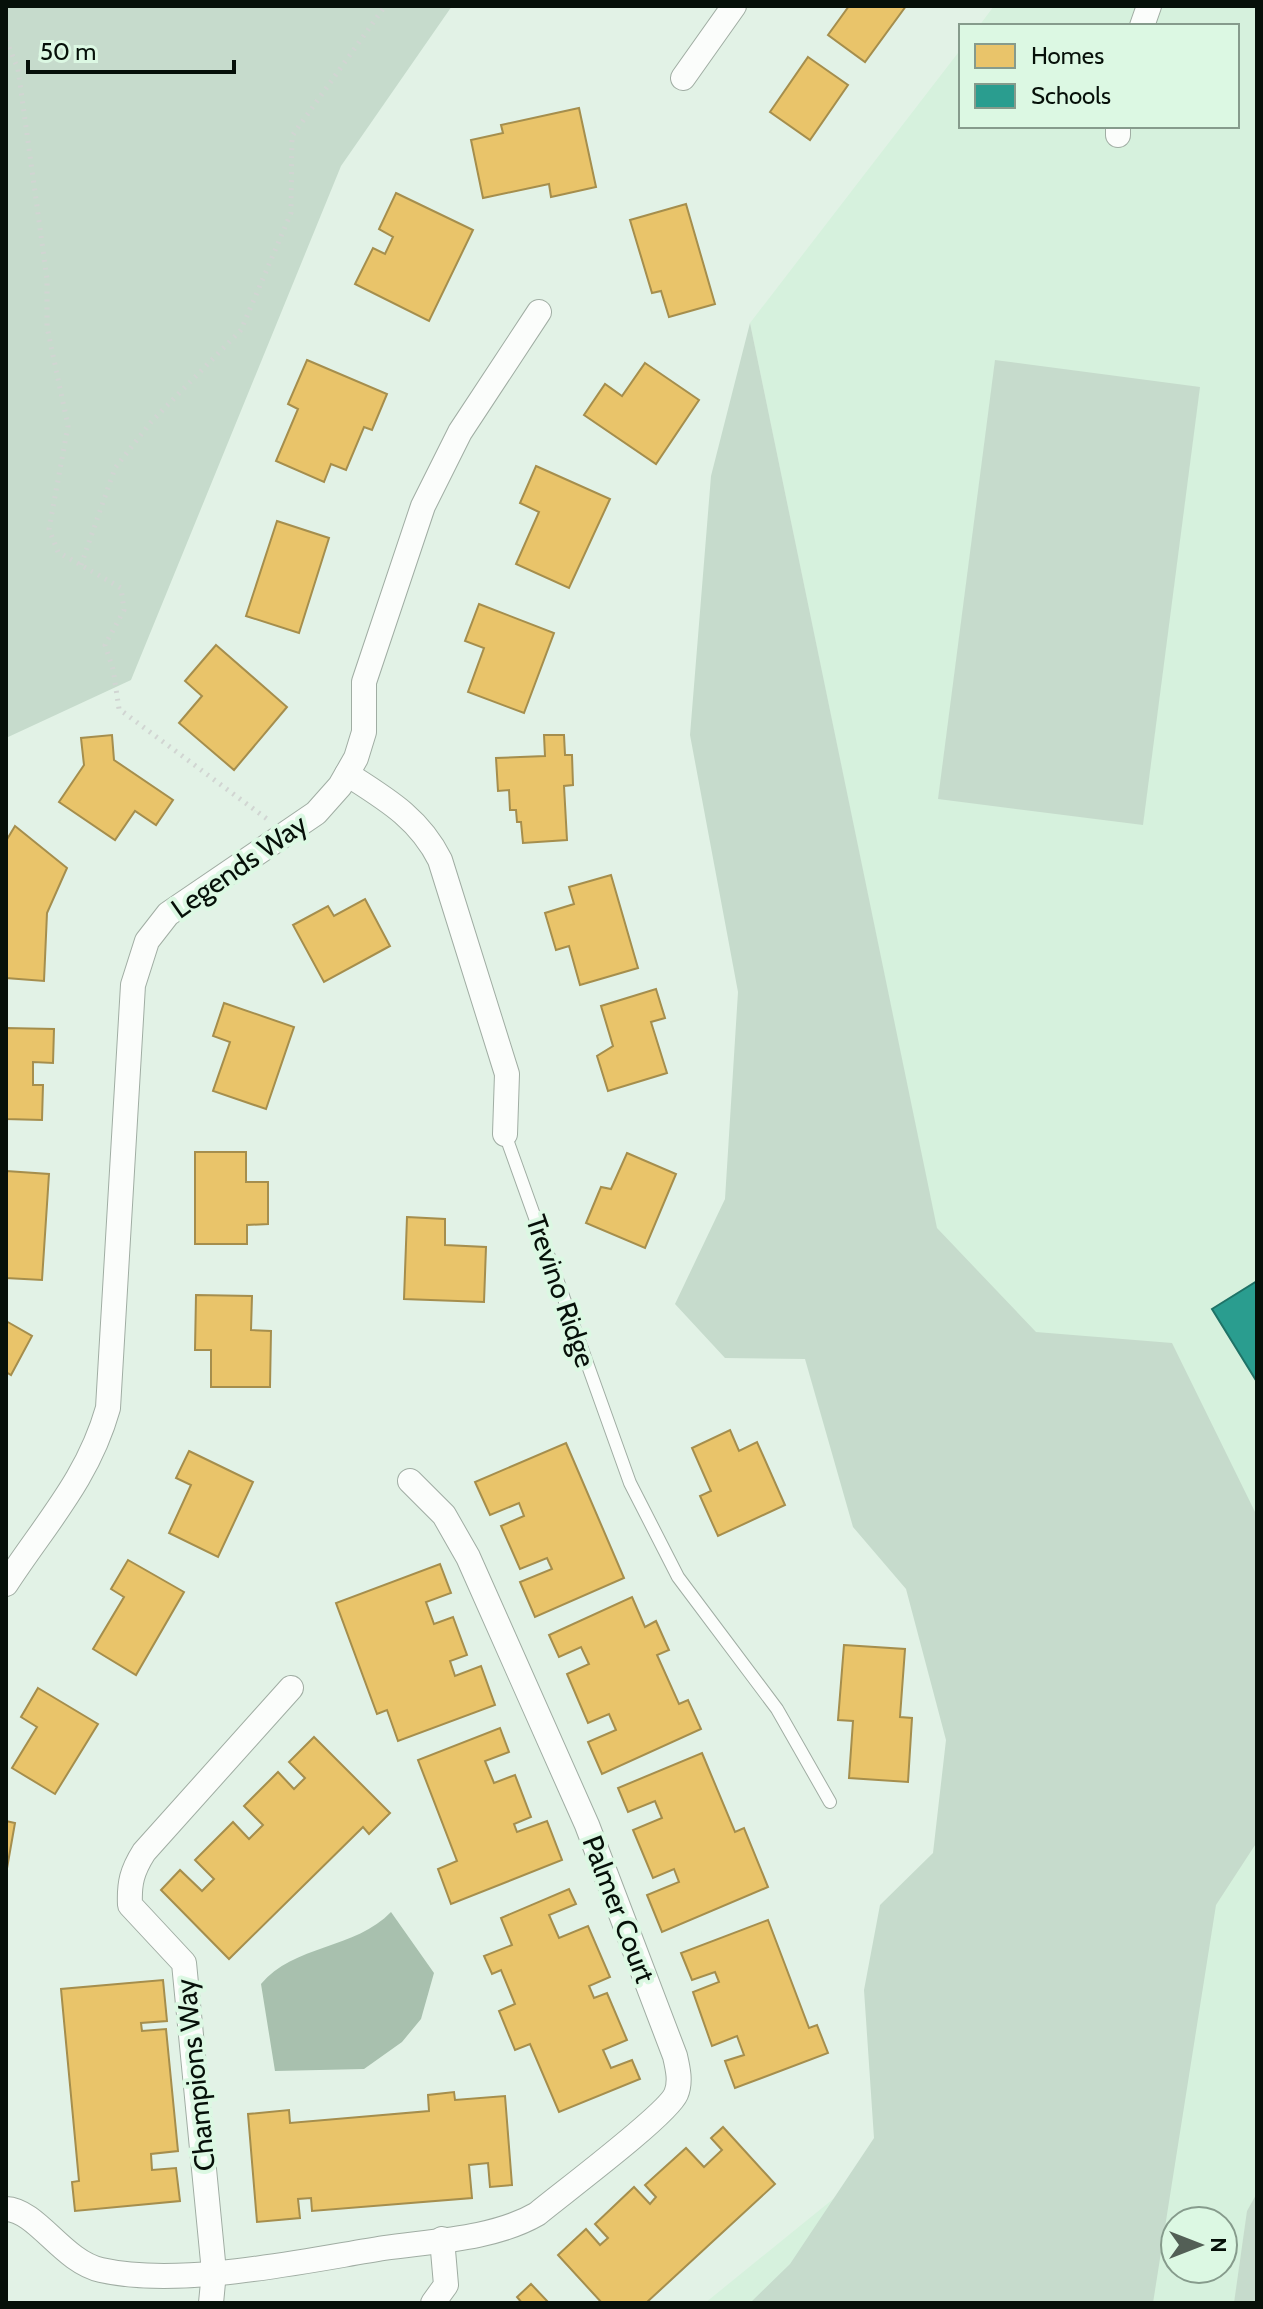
<svg xmlns="http://www.w3.org/2000/svg" width="1263" height="2309" font-family="Cabin,sans-serif">
	<style>
		.built { fill: #d6f1dd; fill-rule: evenodd }
		.green { fill: #c6dbcc }
		.water { fill: #a8c0ae }
		.homes { fill: #e9c46a; stroke: #a58e4d; stroke-width: 2 }
		.schools { fill: #2a9d8f; stroke: #1f7367; stroke-width: 2 }
		.lines { fill: none; stroke-linecap: round; stroke-linejoin: round }
		.lane-casing { stroke: #a0ada3; stroke-width: 14 }
		.street-casing { stroke: #a0ada3; stroke-width: 26 }
		.path { stroke: #d1d5d2; stroke-width: 5; stroke-dasharray: 2 6; stroke-linecap: butt }
		.lane { stroke: #fbfdfb; stroke-width: 12 }
		.street { stroke: #fbfdfb; stroke-width: 24 }
		.labels { text-anchor: middle; stroke-width: 8; stroke-linejoin: round; paint-order: stroke }
		.street-label { font-size: 28px; fill: #061009; stroke: #dcf8e3 }
	</style>
	<rect width="100%" height="100%" fill="#e2f2e6"/>
	<path class="built" d="M 994,6 L 1257,6 L 1257,2303 L 705,2303 L 1093,1988 L 750,323 L 961,49 L 961,126 L 1237,126 L 1237,26 L 979,26 ZM 1175,2221 L 1223,2221 L 1223,2269 L 1175,2269 Z"/>
	<g class="green">
		<polygon points="6,6 452,6 341,166 131,680 6,738"/>
		<polygon points="750,323 937,1228 1036,1332 1172,1343 1257,1516 1257,1842 1216,1905 1153,2303 750,2303 790,2264 874,2138 864,1990 880,1905 933,1853 946,1740 906,1589 853,1527 805,1359 725,1358 675,1304 725,1199 738,992 690,735 711,476"/>
		<polygon points="995,360 1200,387 1143,825 938,799"/>
		<polygon points="1257,2193 1257,2303 1234,2303 1247,2211"/>
	</g>
	<path class="water" d="M 391,1912 L 434,1973 L 421,2019 L 402,2042 L 364,2069 L 275,2071 L 261,1984 C 293,1945 356,1949 391,1912 Z"/>
	<g class="homes">
		<polygon points="849,6 906,6 865,62 828,35"/>
		<polygon points="808,57 848,85 810,140 770,112"/>
		<polygon points="579,108 596,187 551,197 549,184 483,198 471,140 503,133 501,125"/>
		<polygon points="396,193 473,230 429,321 355,284 373,248 385,254 393,237 379,229"/>
		<polygon points="686,204 715,304 669,317 661,291 652,293 630,220"/>
		<polygon points="307,360 387,394 372,430 364,427 346,470 331,464 324,482 276,461 298,409 288,404"/>
		<polygon points="645,363 699,400 656,464 584,415 605,384 622,396"/>
		<polygon points="536,466 610,499 569,588 516,564 539,512 520,503"/>
		<polygon points="277,521 329,538 299,633 246,616"/>
		<polygon points="479,604 554,633 524,713 468,692 484,648 465,641"/>
		<polygon points="216,645 287,707 234,770 179,723 202,696 185,681"/>
		<polygon points="112,735 114,760 173,800 156,825 135,811 115,840 59,802 84,765 81,738"/>
		<polygon points="544,735 564,735 565,755 572,755 573,785 564,786 567,840 523,843 521,822 517,822 516,810 510,810 509,790 498,791 496,758 545,756"/>
		<polygon points="15,826 67,868 47,913 44,981 6,978 6,841"/>
		<polygon points="611,875 638,968 580,985 569,946 556,950 545,913 574,904 569,887"/>
		<polygon points="365,899 390,946 324,982 293,925 328,906 334,916"/>
		<polygon points="656,989 665,1018 651,1022 667,1073 608,1091 597,1056 613,1046 601,1006"/>
		<polygon points="224,1003 294,1027 266,1109 213,1091 230,1042 213,1036"/>
		<polygon points="6,1028 54,1029 53,1063 33,1062 33,1085 43,1085 42,1120 6,1119"/>
		<polygon points="195,1152 246,1152 246,1182 268,1182 268,1224 247,1225 247,1244 195,1244"/>
		<polygon points="627,1153 676,1174 645,1248 586,1223 601,1187 611,1189"/>
		<polygon points="6,1171 49,1174 42,1280 6,1278"/>
		<polygon points="407,1217 445,1219 445,1245 486,1247 484,1302 404,1299"/>
		<polygon points="196,1295 252,1296 251,1330 271,1331 270,1387 211,1387 211,1350 195,1350"/>
		<polygon points="6,1321 32,1336 11,1375 6,1372"/>
		<polygon points="730,1430 739,1451 757,1442 785,1505 718,1536 700,1496 711,1491 692,1448"/>
		<polygon points="566,1443 624,1578 535,1617 520,1582 552,1569 547,1558 520,1569 501,1526 524,1516 519,1503 490,1515 475,1482"/>
		<polygon points="189,1451 253,1482 218,1557 169,1533 191,1485 176,1478"/>
		<polygon points="128,1560 184,1592 136,1675 93,1649 124,1597 111,1589"/>
		<polygon points="440,1564 451,1593 426,1602 434,1624 453,1617 467,1655 450,1661 455,1676 481,1666 495,1705 398,1741 387,1710 377,1714 336,1603"/>
		<polygon points="632,1597 645,1627 656,1621 669,1650 657,1655 679,1704 688,1700 701,1729 602,1774 588,1742 616,1730 609,1714 588,1723 567,1674 589,1664 581,1647 559,1657 549,1635"/>
		<polygon points="844,1645 905,1649 900,1717 912,1718 908,1782 849,1778 853,1721 838,1720"/>
		<polygon points="38,1688 98,1724 55,1794 12,1768 37,1727 21,1717"/>
		<polygon points="500,1728 509,1752 485,1761 494,1783 515,1775 531,1817 514,1824 517,1832 547,1821 562,1860 451,1904 438,1869 457,1861 418,1760"/>
		<polygon points="314,1737 390,1813 369,1834 363,1827 229,1959 161,1890 180,1870 202,1891 214,1879 195,1860 233,1822 249,1839 263,1825 244,1806 278,1772 294,1789 305,1778 289,1762"/>
		<polygon points="702,1753 735,1832 744,1828 768,1887 662,1932 647,1895 679,1882 674,1869 653,1878 633,1830 662,1818 655,1801 628,1812 618,1788"/>
		<polygon points="6,1821 15,1823 6,1874"/>
		<polygon points="569,1889 576,1904 549,1915 559,1938 588,1926 610,1977 589,1986 594,1998 607,1993 627,2040 603,2050 611,2068 632,2060 640,2079 559,2112 530,2044 515,2050 499,2011 515,2004 501,1970 492,1974 484,1956 512,1945 501,1918"/>
		<polygon points="768,1920 809,2028 817,2025 828,2053 735,2088 725,2061 744,2055 737,2036 712,2046 693,1992 719,1982 715,1972 692,1980 681,1953"/>
		<polygon points="163,1980 167,2021 141,2023 142,2031 166,2029 178,2151 151,2154 152,2170 176,2168 180,2201 75,2211 72,2182 79,2181 61,1989"/>
		<polygon points="454,2092 455,2100 505,2096 512,2185 490,2187 488,2163 469,2165 472,2198 312,2211 311,2198 298,2199 300,2218 257,2222 248,2114 289,2110 290,2123 429,2111 428,2095"/>
		<polygon points="723,2127 775,2184 646,2303 602,2303 558,2255 586,2229 600,2245 608,2238 595,2224 634,2187 650,2204 656,2197 645,2185 686,2148 704,2167 722,2150 711,2138"/>
		<polygon points="531,2284 549,2303 522,2303 517,2297"/>
	</g>
	<polygon class="schools" points="1257,1281 1257,1382 1212,1309"/>
	<g class="lines">
		<g class="lane-casing">
			<polyline id="lane" points="505,1134 630,1483 678,1577 777,1709 830,1802"/>
		</g>
		<g class="street-casing">
			<g id="street">
				<polyline points="1142,26 1149,6"/>
				<polyline points="683,78 734,6"/>
				<polyline points="1118,135 1118,126"/>
				<path d="M 347,774 C 386,799 419,818 440,860 L 507,1074 L 505,1134"/>
				<path d="M 6,1584 C 45,1524 88,1479 108,1408 L 133,985 L 147,941 L 168,914 L 316,813 L 340,786 L 356,758 L 364,732 L 364,682 L 423,506 L 460,432 L 539,312"/>
				<path d="M 6,2209 C 37,2210 63,2262 101,2270 C 181,2288 303,2261 384,2248 C 433,2241 494,2239 537,2214 C 561,2194 667,2115 676,2094 C 681,2082 678,2069 675,2056 L 587,1825 L 468,1557 L 444,1515 L 410,1481"/>
				<path d="M 211,2303 L 214,2272 L 184,1963 L 130,1905 C 129,1883 132,1871 144,1852 L 291,1688"/>
				<polyline points="433,2303 446,2285 442,2239"/>
			</g>
		</g>
		<g class="path">
			<polyline points="6,40 18,69 47,279 47,327 68,426 49,529 58,552 121,588 124,610 105,645 113,669 119,709 267,819"/>
			<polyline points="81,565 115,468 151,422 241,330 291,213 292,136 385,6"/>
		</g>
		<use href="#lane" class="lane"/>
		<use href="#street" class="street"/>
	</g>
	<g class="labels">
		<g class="street-label">
			<text transform="translate(239 866) rotate(-35)" y="10">Legends Way</text>
			<text transform="translate(561 1291) rotate(71)" y="10">Trevino Ridge</text>
			<text transform="translate(619 1909) rotate(69)" y="10">Palmer Court</text>
			<text transform="translate(195 2075) rotate(-96)" y="10">Champions Way</text>
		</g>
	</g>
	<rect width="1263" height="2309" fill="none" stroke="#061009" stroke-width="16"/>
	<rect x="959" y="24" width="280" height="104" fill="#dcf8e3" stroke="#869b8c" stroke-width="2"/>
	<rect x="975" y="44" width="40" height="24" fill="#e9c46a" stroke="#869b8c" stroke-width="2"/>
	<text x="1031" y="64" font-size="24" fill="#061009">Homes</text>
	<rect x="975" y="84" width="40" height="24" fill="#2a9d8f" stroke="#869b8c" stroke-width="2"/>
	<text x="1031" y="104" font-size="24" fill="#061009">Schools</text>
	<g transform="translate(1199 2245) rotate(90)"><circle r="38" fill="#dcf8e3" stroke="#869b8c" stroke-width="2"/>
	<path d="M0-6L14 30L0 20L-14 30Z" fill="#535f56"/>
	<text y="-12" font-size="22" font-weight="bold" text-anchor="middle" fill="#061009">N</text>
	</g>
	<path d="M28 60v12h206v-12" fill="none" stroke="#061009" stroke-width="4"/>
	<text x="40" y="60" font-size="24" fill="#061009" stroke="#dcf8e3" stroke-width="6" paint-order="stroke">50 m</text>
</svg>
